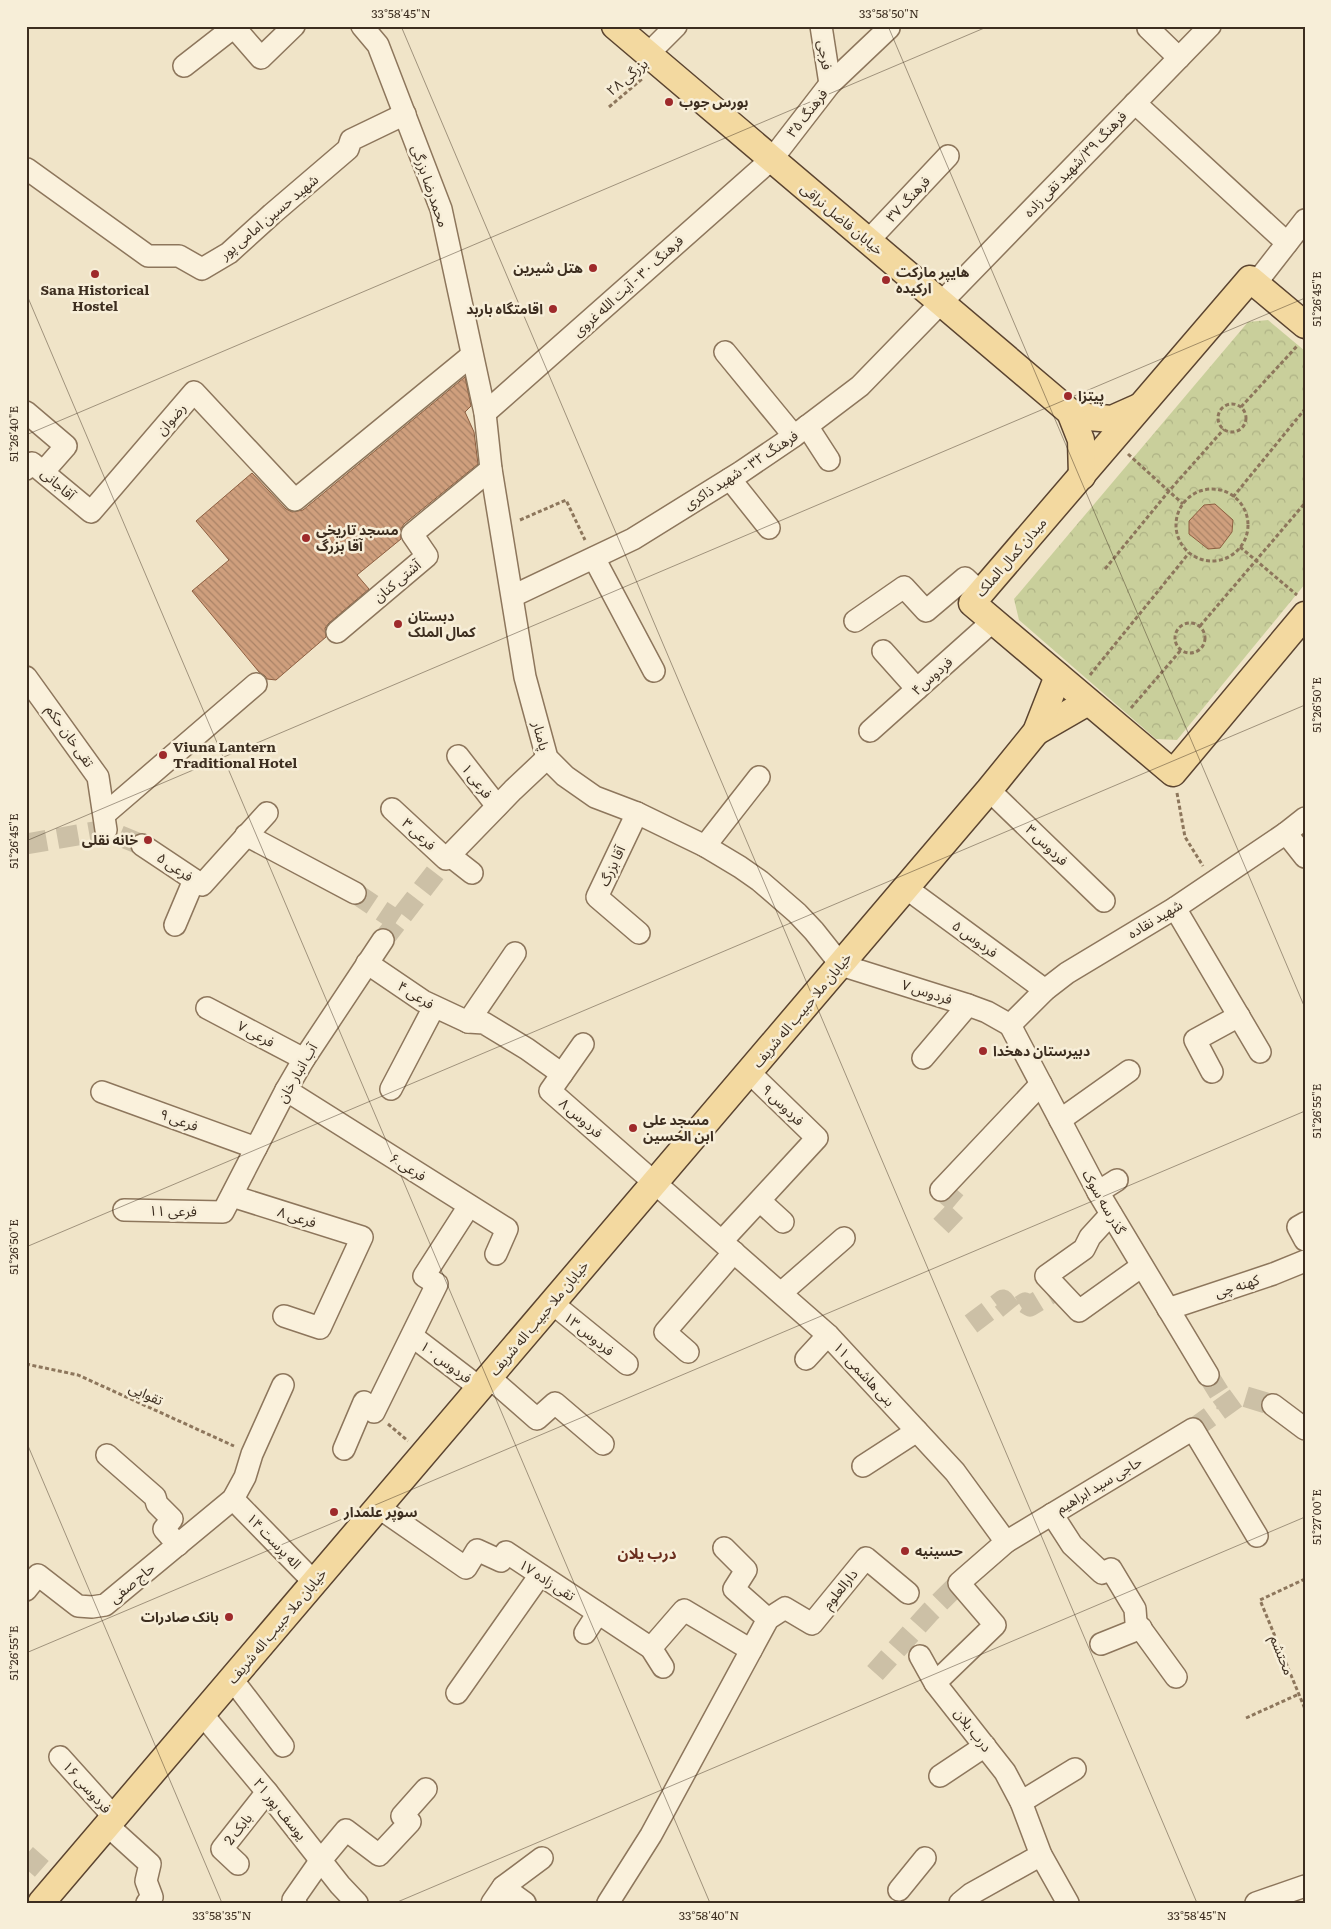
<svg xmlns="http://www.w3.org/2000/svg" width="1331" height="1929" font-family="Literata,'Noto Sans Arabic',serif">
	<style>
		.park { fill: url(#park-crowns) }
		.building { fill: url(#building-back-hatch); stroke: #8d5f41 }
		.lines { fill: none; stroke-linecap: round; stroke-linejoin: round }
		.minor-tunnel { stroke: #ccc0a6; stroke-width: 21; stroke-dasharray: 21 11; stroke-linecap: butt }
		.minor-casing { stroke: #8d765c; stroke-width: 24 }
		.major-casing { stroke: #5b4430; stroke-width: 29 }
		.path { stroke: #8d765c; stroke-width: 3; stroke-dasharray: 4 2.5; stroke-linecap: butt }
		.minor { stroke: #faf1dc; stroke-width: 21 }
		.major { stroke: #f3d9a0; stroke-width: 26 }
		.ticks { fill: none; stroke: #3d2e20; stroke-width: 1; stroke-opacity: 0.45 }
		.poi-dot { fill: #9e2a2b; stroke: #f7eed8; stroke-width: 2 }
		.labels { text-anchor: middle; stroke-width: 5; stroke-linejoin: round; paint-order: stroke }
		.street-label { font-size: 14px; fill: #3d2e20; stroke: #f7eed8 }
		.poi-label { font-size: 14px; font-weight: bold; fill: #3d2e20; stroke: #f7eed8; text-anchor: start }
		.neighbourhood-label { font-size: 15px; font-weight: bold; fill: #6b2e1e; stroke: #f7eed8 }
		.neatline { fill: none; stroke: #3d2e20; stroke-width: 2 }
		.ticks-label { font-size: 12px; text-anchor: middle; fill: #3d2e20 }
	</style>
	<defs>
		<pattern id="park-crowns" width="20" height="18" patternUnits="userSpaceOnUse" patternTransform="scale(1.25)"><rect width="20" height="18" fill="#c9cf9b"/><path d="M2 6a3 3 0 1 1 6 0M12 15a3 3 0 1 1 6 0" fill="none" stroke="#aeb285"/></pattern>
		<pattern id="building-back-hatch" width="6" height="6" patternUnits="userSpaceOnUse" patternTransform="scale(1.25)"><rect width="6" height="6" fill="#cf9f7d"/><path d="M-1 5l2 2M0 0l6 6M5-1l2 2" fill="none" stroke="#a98266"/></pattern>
	</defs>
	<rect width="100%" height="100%" fill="#f0e4c8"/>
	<polygon class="park" points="1268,320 1305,351 1305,584 1177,740 1156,739 1019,620 1014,599 1248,322"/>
	<g class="building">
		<polygon points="465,377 471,406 465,412 474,432 478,464 404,524 400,530 401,539 357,575 369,589 329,623 325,628 326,637 276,680 267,679 265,676 259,672 192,591 229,560 196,521 252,473 286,509 292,512 303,510"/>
		<polygon points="1215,504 1233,520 1232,532 1220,548 1208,549 1189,534 1189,521 1204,505"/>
	</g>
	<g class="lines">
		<g class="minor-tunnel">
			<polyline points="26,844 106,830 142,845"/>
			<polyline points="355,893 397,921"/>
			<polyline points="383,940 446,859"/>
			<polyline points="941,1226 960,1206 941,1190"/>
			<polyline points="971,1324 1003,1300 1012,1311 1025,1303 1030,1306 1058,1289"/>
			<polyline points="1208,1375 1226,1404"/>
			<polyline points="1193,1429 1240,1395 1273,1405"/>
			<polyline points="875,1673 930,1612 959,1583"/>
			<polyline points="26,1855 58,1883"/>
		</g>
		<g class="minor-casing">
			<g id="minor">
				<polyline points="362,26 378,45 441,209 485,413 491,469 525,677 547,758 565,776 595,797 637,813 705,846 740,867 760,881 797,913 814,931 841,965 968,1005 987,1012 1010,1025"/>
				<polyline points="821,26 830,84"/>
				<polyline points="1148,28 1179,58"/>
				<polyline points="648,54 676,26"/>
				<polyline points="184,66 234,27 261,58 294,26"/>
				<polyline points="1135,103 1287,243"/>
				<polyline points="26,170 27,169 148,256 179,256 202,269 229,253 272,214 348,149 351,140 405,114"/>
				<polyline points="868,241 948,156"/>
				<polyline points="1256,283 1305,220"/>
				<polyline points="725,352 794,436"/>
				<polyline points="26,412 66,446 44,471"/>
				<polyline points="485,413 772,159 830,84 889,28"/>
				<polyline points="807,426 829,460"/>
				<polyline points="26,469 32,463 91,512 194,392 295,500 472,355"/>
				<polyline points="730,479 769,528"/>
				<polyline points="594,558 654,671"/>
				<polyline points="513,596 633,539 741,472 794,436 860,386 1210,26"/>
				<polyline points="855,621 904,587 926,611 965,578 981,593"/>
				<polyline points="337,632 427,556 412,534 491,469"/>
				<polyline points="883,651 917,689"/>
				<polyline points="26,677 98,777 106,830"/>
				<polyline points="870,731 993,621"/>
				<polyline points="458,756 497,806"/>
				<polyline points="989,790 1104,901"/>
				<polyline points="392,809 446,859 513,790 547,758"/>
				<polyline points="637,813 597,897 639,933"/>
				<polyline points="105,814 256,684"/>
				<polyline points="1286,833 1305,857"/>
				<polyline points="246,835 355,893"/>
				<polyline points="142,845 202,885 267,813"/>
				<polyline points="705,846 759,777"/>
				<polyline points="449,855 472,873"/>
				<polyline points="906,888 1045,990"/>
				<polyline points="1175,908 1260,1052"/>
				<polyline points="175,925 194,880"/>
				<polyline points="367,963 423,1001 468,1022 484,1023 527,1049 562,1074"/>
				<polyline points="207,1008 304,1059"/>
				<polyline points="468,1022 515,953"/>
				<polyline points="1010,1025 1098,1192 1208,1375"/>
				<polyline points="1010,1025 1045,990 1067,973 1175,908 1286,833 1305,818"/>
				<polyline points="583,1044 550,1091 828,1335 955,1472 1006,1542 959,1583 995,1625 935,1683 1005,1772 1021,1802 1041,1855 1068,1903"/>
				<polyline points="923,1058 968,1005"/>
				<polyline points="1212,1072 1195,1040 1239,1016"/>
				<polyline points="391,1089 434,1007"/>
				<polyline points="286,1090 507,1229 496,1254"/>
				<polyline points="102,1092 256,1148"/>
				<polyline points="1060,1120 1129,1071"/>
				<polyline points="941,1190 1041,1084"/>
				<polyline points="1098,1192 1117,1180"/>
				<polyline points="232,1196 362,1237 320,1328 284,1316"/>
				<polyline points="760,1201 783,1222"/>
				<polyline points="124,1210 223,1212 286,1090 304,1059 383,940"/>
				<polyline points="1111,1214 1090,1237 1084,1249 1046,1276 1079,1311 1142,1266"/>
				<polyline points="1305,1223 1298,1227 1305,1240"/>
				<polyline points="722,1241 817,1138 749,1072"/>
				<polyline points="781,1293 844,1238"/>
				<polyline points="552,1303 627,1364"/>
				<polyline points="1168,1309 1273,1274 1305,1261"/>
				<polyline points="412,1336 480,1388"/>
				<polyline points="688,1352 665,1332 734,1252"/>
				<polyline points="806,1359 828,1335"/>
				<polyline points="489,1377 537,1419 555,1403 603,1444"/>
				<polyline points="1273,1405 1305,1429"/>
				<polyline points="344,1449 364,1402 374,1412 437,1284 424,1276 469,1206"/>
				<polyline points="107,1455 155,1497 157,1504 172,1519 164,1529 178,1545"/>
				<polyline points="863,1466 917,1431"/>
				<polyline points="233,1499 314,1582"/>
				<polyline points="378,1507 466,1568 477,1550 501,1561 506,1552 651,1648 663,1667"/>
				<polyline points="1052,1514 1072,1545 1102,1573 1111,1569 1135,1609 1136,1622 1176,1677"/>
				<polyline points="1006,1542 1193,1429 1257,1536"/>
				<polyline points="724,1548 746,1570 734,1589 768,1619"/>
				<polyline points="26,1590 38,1575 78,1606 92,1607 105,1605 233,1499 245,1477 252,1454 283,1385"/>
				<polyline points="585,1633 598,1613"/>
				<polyline points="1101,1644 1141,1628"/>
				<polyline points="651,1648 684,1610 751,1650"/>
				<polyline points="920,1656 935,1683"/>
				<polyline points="232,1679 283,1746"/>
				<polyline points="457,1693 540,1575"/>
				<polyline points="202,1714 267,1792 340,1885 357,1903"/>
				<polyline points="60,1757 114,1817"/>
				<polyline points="940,1776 985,1746"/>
				<polyline points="1021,1802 1075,1769"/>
				<polyline points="107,1825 150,1864 146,1881 152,1897 147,1903"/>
				<polyline points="238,1864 222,1849 267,1792"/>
				<polyline points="503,1887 525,1903"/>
				<polyline points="899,1890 925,1858"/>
				<polyline points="296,1903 293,1900 321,1860 346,1830 379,1855 410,1822 402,1816 426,1789"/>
				<polyline points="492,1903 503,1887 542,1858"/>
				<polyline points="608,1903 651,1835 768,1619 785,1608 812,1624 866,1558 908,1593"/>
				<polyline points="960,1903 971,1894 1041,1855"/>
				<polyline points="1256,1903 1305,1886"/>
			</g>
		</g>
		<g class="major-casing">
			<g id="major">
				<polyline points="615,26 1070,412 1088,417 1112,419 1139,407"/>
				<polyline points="1305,325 1250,279 972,603 1173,773 1305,615"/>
				<polyline points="1070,412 1081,440 1082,476"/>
				<polyline points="1036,732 1088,702"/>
				<polyline points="41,1903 989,790 1036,732 1058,676"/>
			</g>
		</g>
		<g class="path">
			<polyline points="609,107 642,79"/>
			<circle cx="1232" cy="418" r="14"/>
			<polyline points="1241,407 1298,345"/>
			<polyline points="1128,454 1183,504"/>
			<circle cx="1212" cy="525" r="36"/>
			<polyline points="1233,497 1305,409"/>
			<polyline points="520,520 566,500 585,540"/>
			<polyline points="1240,547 1297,595"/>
			<polyline points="1105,569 1169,491 1224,429"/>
			<circle cx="1190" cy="638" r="15"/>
			<polyline points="1200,626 1305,503"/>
			<polyline points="1090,675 1189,553"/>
			<polyline points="1131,708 1181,650"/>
			<polyline points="1177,793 1185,837 1203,866"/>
			<polyline points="26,1364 78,1375 234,1446"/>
			<polyline points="388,1424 408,1441"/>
			<polyline points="1305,1579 1260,1600 1305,1709"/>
			<polyline points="1246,1718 1299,1694"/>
		</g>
		<use href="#minor" class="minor"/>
		<use href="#major" class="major"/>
	</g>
	<path class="ticks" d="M 401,26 L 1197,1903M 888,26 L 1305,1008M 26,29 L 32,26M 26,293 L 710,1903M 26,435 L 989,26M 26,841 L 1305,298M 26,1247 L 1305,705M 26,1441 L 222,1903M 26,1653 L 1305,1111M 395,1903 L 1305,1517"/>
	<g class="poi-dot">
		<circle cx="669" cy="102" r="5"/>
		<circle cx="593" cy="268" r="5"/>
		<circle cx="95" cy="274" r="5"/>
		<circle cx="886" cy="280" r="5"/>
		<circle cx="553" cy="309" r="5"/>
		<circle cx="1068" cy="396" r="5"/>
		<circle cx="306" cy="538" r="5"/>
		<circle cx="398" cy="624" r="5"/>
		<circle cx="163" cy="755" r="5"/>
		<circle cx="148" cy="840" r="5"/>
		<circle cx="983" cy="1051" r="5"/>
		<circle cx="633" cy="1128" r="5"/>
		<circle cx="334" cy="1512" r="5"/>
		<circle cx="905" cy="1551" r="5"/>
		<circle cx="229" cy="1617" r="5"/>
	</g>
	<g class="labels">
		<g class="street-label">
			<text transform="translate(825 55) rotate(81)" y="5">فرجی</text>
			<text transform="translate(627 77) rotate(-40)" y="5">بزرگی ۲۸</text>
			<text transform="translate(807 113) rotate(-52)" y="5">فرهنگ ۳۵</text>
			<text transform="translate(1075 164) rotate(-46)" y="5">فرهنگ ۳۹/شهید تقی زاده</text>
			<text transform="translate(430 186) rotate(71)" y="5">محمدرضا بزرگی</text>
			<text transform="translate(908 199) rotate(-47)" y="5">فرهنگ ۳۷</text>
			<text transform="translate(269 217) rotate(-40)" y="5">شهید حسین امامی پور</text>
			<text transform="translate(842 219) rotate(40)" y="5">خیابان فاضل نراقی</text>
			<text transform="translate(628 286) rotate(-42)" y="5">فرهنگ ۳۰ - آیت الله غروی</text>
			<text transform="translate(171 419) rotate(-49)" y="5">رضوان</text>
			<text transform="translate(741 470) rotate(-33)" y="5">فرهنگ ۳۲ - شهید ذاکری</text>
			<text transform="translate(58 484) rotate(41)" y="5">آقاجانی</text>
			<text transform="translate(1011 557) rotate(-49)" y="5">میدان کمال الملک</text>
			<text transform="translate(397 581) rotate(-40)" y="5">آشتی کنان</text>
			<text transform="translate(932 676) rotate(-42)" y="5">فردوس۴</text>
			<text transform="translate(70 736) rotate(55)" y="5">تقی خان حکم</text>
			<text transform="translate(541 736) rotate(75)" y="5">پامنار</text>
			<text transform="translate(477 781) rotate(52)" y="5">فرعی ۱</text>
			<text transform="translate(419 834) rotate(43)" y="5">فرعی ۳</text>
			<text transform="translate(1047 845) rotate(44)" y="5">فردوس ۳</text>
			<text transform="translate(612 866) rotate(-65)" y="5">آقا بزرگ</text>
			<text transform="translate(175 867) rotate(34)" y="5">فرعی ۵</text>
			<text transform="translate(1155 919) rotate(-31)" y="5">شهید نقاده</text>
			<text transform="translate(975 939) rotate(36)" y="5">فردوس ۵</text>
			<text transform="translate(927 992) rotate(18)" y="5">فردوس ۷</text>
			<text transform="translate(416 995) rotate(32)" y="5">فرعی ۴</text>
			<text transform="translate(802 1010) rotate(-50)" y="5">خیابان ملا حبیب اله شریف</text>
			<text transform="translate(256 1034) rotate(28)" y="5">فرعی ۷</text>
			<text transform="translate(297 1073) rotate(-60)" y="5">آب انبار خان</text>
			<text transform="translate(783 1105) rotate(44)" y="5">فردوس ۹</text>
			<text transform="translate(581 1118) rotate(41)" y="5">فردوس ۸</text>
			<text transform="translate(179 1120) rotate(20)" y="5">فرعی ۹</text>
			<text transform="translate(408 1167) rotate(32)" y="5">فرعی ۶</text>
			<text transform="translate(1104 1202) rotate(60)" y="5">گذر سه سوک</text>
			<text transform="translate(173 1211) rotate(1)" y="5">فرعی ۱۱</text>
			<text transform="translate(297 1217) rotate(18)" y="5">فرعی ۸</text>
			<text transform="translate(1237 1286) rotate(-18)" y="5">کهنه چی</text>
			<text transform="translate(539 1318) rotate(-50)" y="5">خیابان ملا حبیب اله شریف</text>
			<text transform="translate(589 1334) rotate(39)" y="5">فردوس ۱۳</text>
			<text transform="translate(446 1362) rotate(37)" y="5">فردوس ۱۰</text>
			<text transform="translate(864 1374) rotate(47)" y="5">بنی هاشمی ۱۱</text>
			<text transform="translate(146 1394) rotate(24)" y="5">تقوایی</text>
			<text transform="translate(1099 1485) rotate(-31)" y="5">حاجی سید ابراهیم</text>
			<text transform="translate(274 1541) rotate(46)" y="5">اله پرست ۱۴</text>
			<text transform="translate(547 1580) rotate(33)" y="5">تقی زاده ۱۷</text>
			<text transform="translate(132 1583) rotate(-40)" y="5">حاج صفی</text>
			<text transform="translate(840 1589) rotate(-51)" y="5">دارالعلوم</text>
			<text transform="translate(277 1626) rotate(-50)" y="5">خیابان ملا حبیب اله شریف</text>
			<text transform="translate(1282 1655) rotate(68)" y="5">محتشم</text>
			<text transform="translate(973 1730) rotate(52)" y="5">درب یلان</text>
			<text transform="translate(87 1787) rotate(48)" y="5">فردوسی ۱۶</text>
			<text transform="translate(280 1809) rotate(51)" y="5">یوسف پور ۲۱</text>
			<text transform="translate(238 1829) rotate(-52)" y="5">بابک 2</text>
		</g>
		<g class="poi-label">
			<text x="679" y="107">بورس جوب</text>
			<text x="583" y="273" text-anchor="end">هتل شیرین</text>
			<text x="896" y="277">هایپر مارکت<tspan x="896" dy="16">ارکیده</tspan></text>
			<text x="95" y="295" text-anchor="middle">Sana Historical<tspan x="95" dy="16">Hostel</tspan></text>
			<text x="543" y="314" text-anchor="end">اقامتگاه باربد</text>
			<text x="1078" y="401">پیتزا</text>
			<text x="316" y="535">مسجد تاریخی<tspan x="316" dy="16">آقا بزرگ</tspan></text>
			<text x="408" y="621">دبستان<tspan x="408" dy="16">کمال الملک</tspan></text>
			<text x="173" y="752">Viuna Lantern<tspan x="173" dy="16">Traditional Hotel</tspan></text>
			<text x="138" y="845" text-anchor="end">خانه نقلی</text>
			<text x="993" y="1056">دبیرستان دهخدا</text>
			<text x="643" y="1125">مسجد علی<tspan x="643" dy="16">ابن الحسین</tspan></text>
			<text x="344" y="1517">سوپر علمدار</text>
			<text x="915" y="1556">حسینیه</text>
			<text x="219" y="1622" text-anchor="end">بانک صادرات</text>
		</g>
		<g class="neighbourhood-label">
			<text x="647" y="1559">درب یلان</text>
		</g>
	</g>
	<rect width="1331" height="1929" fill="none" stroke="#f7eed8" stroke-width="55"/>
	<rect x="28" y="28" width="1276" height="1874" class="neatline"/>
	<g class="ticks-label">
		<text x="401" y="18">33°58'45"N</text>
		<text x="889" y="18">33°58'50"N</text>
		<text transform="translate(1317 299) rotate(-90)" y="4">51°26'45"E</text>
		<text transform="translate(14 434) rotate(-90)" y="4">51°26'40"E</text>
		<text transform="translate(1317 705) rotate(-90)" y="4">51°26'50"E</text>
		<text transform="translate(14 841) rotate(-90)" y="4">51°26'45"E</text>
		<text transform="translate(1317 1111) rotate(-90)" y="4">51°26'55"E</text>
		<text transform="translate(14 1247) rotate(-90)" y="4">51°26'50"E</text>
		<text transform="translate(1317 1517) rotate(-90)" y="4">51°27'00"E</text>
		<text transform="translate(14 1653) rotate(-90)" y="4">51°26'55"E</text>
		<text x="222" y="1920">33°58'35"N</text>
		<text x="709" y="1920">33°58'40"N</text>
		<text x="1197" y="1920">33°58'45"N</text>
	</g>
</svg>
